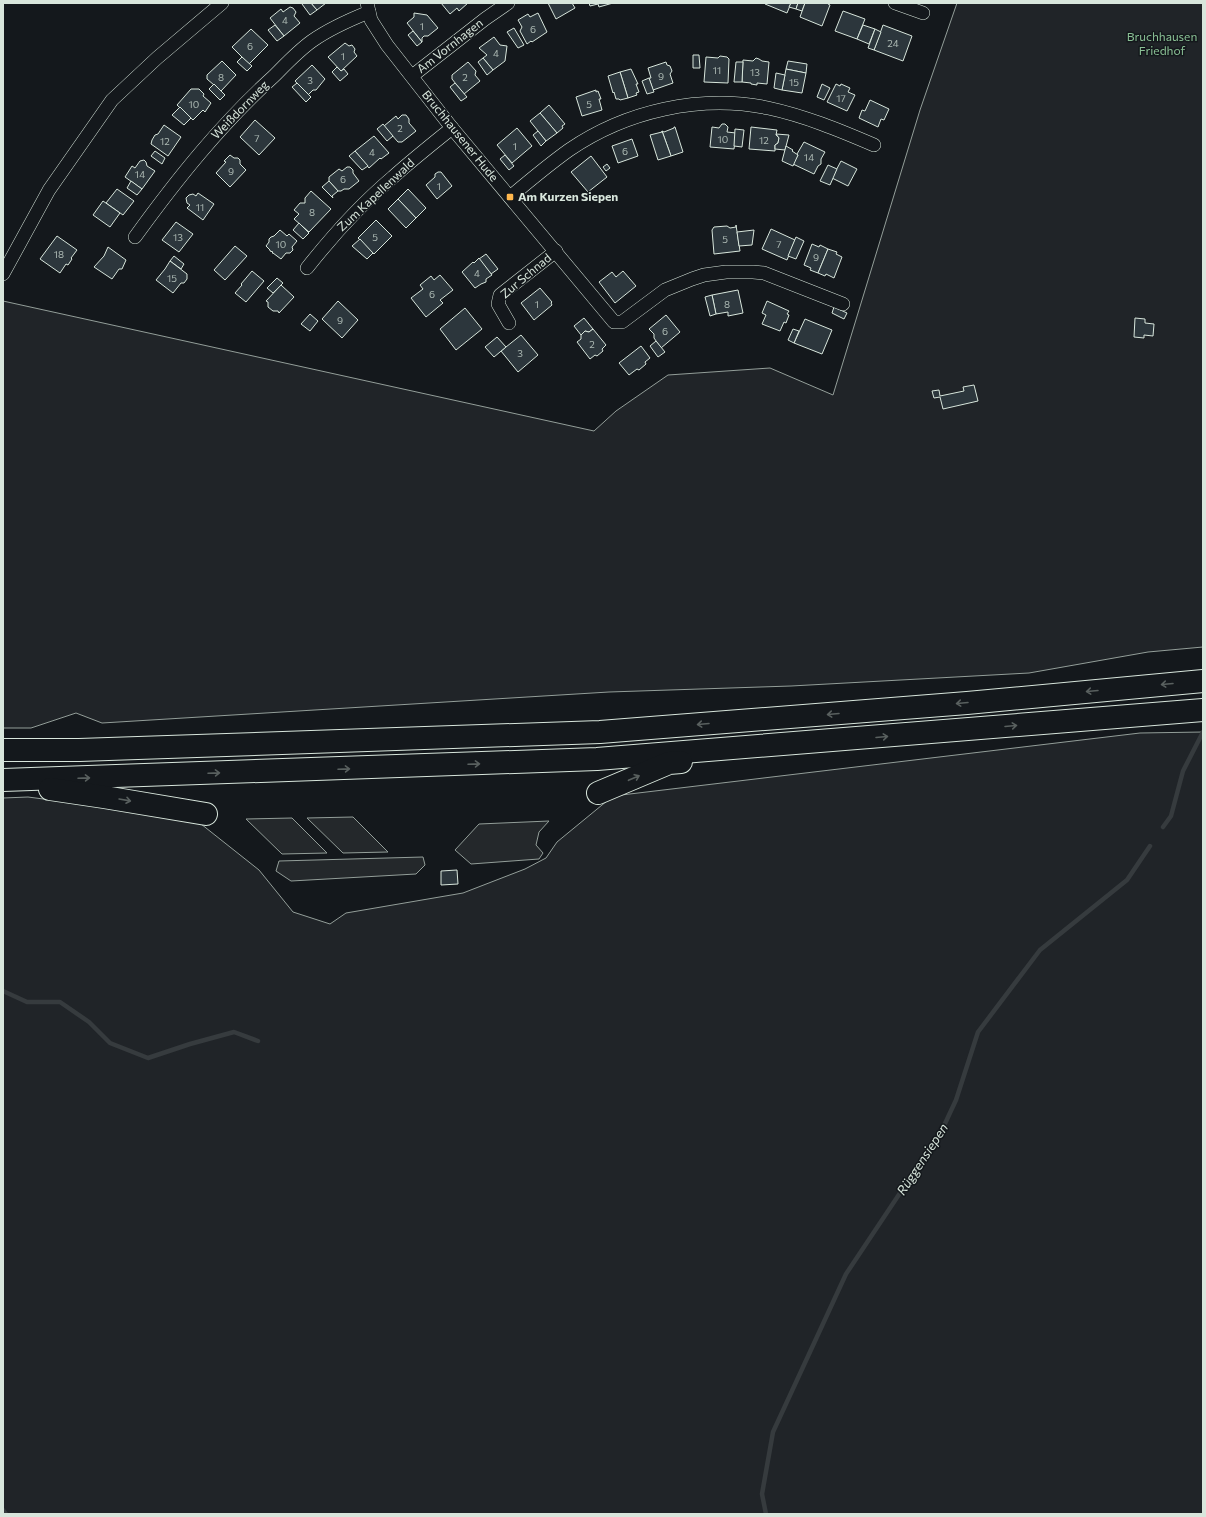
<svg xmlns="http://www.w3.org/2000/svg" width="1206" height="1517" font-family="Commissioner,sans-serif">
	<style>
		.green { fill: #202428; stroke: #939e99 }
		.parking { fill: #24282b; stroke: #939e99 }
		.lines { fill: none; stroke-linecap: round; stroke-linejoin: round }
		.stream { stroke: #363b3e; stroke-width: 4.5 }
		.building { fill: #2c363c; stroke: #d8e6dc }
		.minor-casing { stroke: #d8e6dc; stroke-width: 14 }
		.motorway-casing { stroke: #d8e6dc; stroke-width: 24 }
		.minor { stroke: #14181c; stroke-width: 13 }
		.motorway { stroke: #14181c; stroke-width: 22 }
		.oneway { stroke: #59605f }
		.poi-dot { fill: #ffb74d; stroke: #14181c; stroke-width: 1.5 }
		.labels { text-anchor: middle; stroke-width: 3; stroke-linejoin: round; paint-order: stroke }
		.number-label { font-size: 10px; fill: #adbab4 }
		.park-label { font-size: 12px; fill: #8ac095; stroke: #14181c }
		.street-label { font-size: 12px; fill: #d8e6dc; stroke: #14181c }
		.poi-label { font-size: 12px; font-weight: bold; fill: #d8e6dc; stroke: #14181c; text-anchor: start }
		.water-label { font-size: 13px; font-style: italic; fill: #d8e6dc; stroke: #14181c }
	</style>
	<rect width="100%" height="100%" fill="#14181c"/>
	<g class="green">
		<polygon points="957,3 1203,3 1203,647 1148,652 1029,673 791,686 609,692 102,723 76,713 31,728 3,728 3,301 594,431 616,411 668,375 770,368 833,395 920,110"/>
		<polygon points="1203,732 1203,1514 3,1514 3,798 28,797 158,814 201,824 259,870 293,912 330,924 346,913 463,893 525,869 546,858 557,842 613,796 1140,733"/>
	</g>
	<g class="parking">
		<polygon points="353,817 388,852 343,853 307,818"/>
		<polygon points="292,818 327,853 282,854 246,819"/>
		<polygon points="549,821 539,832 536,845 543,853 539,859 471,864 455,850 479,824"/>
		<polygon points="423,857 425,865 416,874 291,881 276,871 279,861"/>
	</g>
	<g class="lines">
		<g class="stream">
			<polyline points="1163,827 1171,816 1183,771 1203,732"/>
			<polyline points="3,991 27,1002 60,1002 89,1022 110,1043 148,1058 190,1044 234,1032 258,1041"/>
			<polyline points="3,1510 6,1514"/>
			<polyline points="766,1514 762,1494 773,1432 846,1274 942,1130 956,1100 978,1032 1040,950 1127,880 1150,846"/>
		</g>
	</g>
	<g class="building">
		<polygon points="303,3 311,3 317,10 310,15 302,4"/>
		<polygon points="311,3 326,3 317,10"/>
		<polygon points="441,3 468,3 459,11 457,8 450,14"/>
		<polygon points="548,3 572,3 575,8 556,19"/>
		<polygon points="589,3 613,3 599,7 598,4 590,6"/>
		<polygon points="765,3 791,3 787,13 765,4"/>
		<polygon points="791,3 798,3 796,9 789,7"/>
		<polygon points="798,3 805,3 802,11 796,9"/>
		<polygon points="805,3 828,3 828,4 830,5 822,26 800,17"/>
		<polygon points="290,7 293,8 296,12 294,16 300,23 284,36 270,18 281,9 283,12"/>
		<polygon points="843,11 865,19 857,39 835,31"/>
		<polygon points="414,13 427,15 438,28 428,36 424,36 422,38 422,42 407,23 414,17"/>
		<polygon points="538,13 547,32 532,42 531,41 527,44 520,31 522,27 518,20 528,14 530,17"/>
		<polygon points="275,25 284,36 277,41 268,30"/>
		<polygon points="863,25 875,29 869,44 857,39"/>
		<polygon points="883,25 912,36 903,61 874,50"/>
		<polygon points="514,28 524,45 518,48 507,32"/>
		<polygon points="251,29 268,45 249,64 232,47"/>
		<polygon points="875,29 881,32 874,50 868,48"/>
		<polygon points="413,31 422,42 417,46 408,35"/>
		<polygon points="494,37 500,45 507,46 505,61 493,70 483,58 487,55 479,48"/>
		<polygon points="345,43 349,46 352,45 355,49 354,52 357,56 341,71 328,57"/>
		<polygon points="693,55 699,55 700,68 693,68"/>
		<polygon points="720,56 727,57 729,59 728,83 704,82 706,57 718,58"/>
		<polygon points="242,57 252,66 247,71 237,62"/>
		<polygon points="483,58 493,70 487,75 478,62"/>
		<polygon points="756,58 759,59 762,61 769,62 767,84 757,83 757,85 751,84 751,83 742,82 743,60 753,61"/>
		<polygon points="222,61 236,75 221,91 207,79 207,75"/>
		<polygon points="788,61 807,64 806,73 786,69"/>
		<polygon points="468,62 476,71 475,75 480,81 464,94 452,79 452,75"/>
		<polygon points="666,62 667,65 670,66 672,71 670,74 673,83 653,90 649,78 651,78 648,68"/>
		<polygon points="736,62 743,62 742,82 734,82"/>
		<polygon points="312,65 325,79 316,90 313,90 308,95 295,81"/>
		<polygon points="337,67 341,71 344,69 348,74 340,81 332,72"/>
		<polygon points="631,69 638,84 636,84 639,92 636,93 637,95 628,98 620,72"/>
		<polygon points="786,69 806,73 802,93 782,90"/>
		<polygon points="620,72 628,98 620,100 619,99 616,99 614,92 613,93 608,76"/>
		<polygon points="776,73 785,75 782,90 774,88"/>
		<polygon points="649,78 654,92 647,94 642,81"/>
		<polygon points="297,83 311,97 306,102 292,87"/>
		<polygon points="455,83 467,97 461,101 450,87"/>
		<polygon points="214,84 225,95 220,100 209,89"/>
		<polygon points="822,84 830,88 824,100 817,97"/>
		<polygon points="836,84 840,86 841,84 850,88 848,92 855,95 847,111 827,102"/>
		<polygon points="191,89 199,89 204,94 203,96 211,103 205,112 203,110 193,120 177,105"/>
		<polygon points="596,90 596,92 598,91 601,99 599,99 602,110 582,116 576,97"/>
		<polygon points="870,100 889,109 884,120 881,119 878,127 859,118 862,110 865,111"/>
		<polygon points="549,105 565,124 562,126 563,128 557,133 540,113"/>
		<polygon points="180,107 191,118 184,125 172,115"/>
		<polygon points="540,113 557,133 546,141 530,121"/>
		<polygon points="402,115 406,115 409,119 409,123 416,131 402,142 398,142 384,126 396,116 398,119"/>
		<polygon points="255,120 275,138 259,155 240,137"/>
		<polygon points="383,124 393,136 387,141 377,129"/>
		<polygon points="722,124 725,124 728,127 727,132 736,133 734,149 710,147 712,127 719,128"/>
		<polygon points="164,125 181,137 168,156 151,144 152,140 155,135 158,134"/>
		<polygon points="674,127 675,127 683,152 671,156 662,131 664,132 674,128"/>
		<polygon points="751,127 777,130 776,135 779,138 778,143 775,145 775,151 749,149"/>
		<polygon points="517,128 532,146 512,163 497,145"/>
		<polygon points="735,129 744,130 742,147 734,146"/>
		<polygon points="538,131 546,141 541,146 533,135"/>
		<polygon points="662,131 671,156 658,160 650,135 662,132"/>
		<polygon points="776,134 789,135 785,150 775,149 775,145 778,143 779,138"/>
		<polygon points="374,136 389,153 381,159 380,158 369,168 355,151"/>
		<polygon points="632,139 638,156 618,163 612,146"/>
		<polygon points="804,142 825,152 821,159 821,164 818,166 814,174 793,164 798,155 797,154"/>
		<polygon points="786,146 793,150 792,151 798,155 793,166 782,161"/>
		<polygon points="155,151 165,158 162,164 151,156"/>
		<polygon points="355,151 368,166 362,170 349,156"/>
		<polygon points="230,155 234,158 238,158 240,160 240,164 246,170 230,187 216,173 226,162 224,161"/>
		<polygon points="505,155 514,166 509,170 500,159"/>
		<polygon points="591,156 607,177 588,192 571,172"/>
		<polygon points="144,160 146,162 147,166 155,171 142,189 125,177 132,166 135,168 140,161"/>
		<polygon points="841,161 857,169 848,186 832,178"/>
		<polygon points="607,164 610,168 606,171 603,167"/>
		<polygon points="828,165 837,169 830,185 820,181"/>
		<polygon points="347,167 350,167 353,170 353,173 359,181 349,189 344,189 341,191 338,191 329,181 329,177 339,169 342,171"/>
		<polygon points="438,172 441,172 452,186 437,199 426,185 435,177 435,174"/>
		<polygon points="131,181 142,189 137,195 127,188"/>
		<polygon points="329,181 338,191 332,196 333,198 322,187"/>
		<polygon points="117,189 134,201 123,215 106,203"/>
		<polygon points="408,189 426,208 416,218 398,199"/>
		<polygon points="311,191 331,209 309,232 294,219 299,214 294,210 300,203 305,203 305,198"/>
		<polygon points="198,193 214,204 203,220 187,208 190,205 187,203 186,198 189,195 193,194 196,196"/>
		<polygon points="398,199 416,218 406,228 388,209"/>
		<polygon points="103,201 120,213 110,227 93,215"/>
		<polygon points="376,220 392,236 374,254 358,238"/>
		<polygon points="176,222 193,234 179,252 162,240"/>
		<polygon points="299,223 309,233 303,239 293,230"/>
		<polygon points="736,225 740,251 714,254 712,230 714,227 727,226 730,228 736,227"/>
		<polygon points="771,229 795,240 787,260 762,249"/>
		<polygon points="280,230 287,236 289,234 297,241 292,247 293,250 290,253 286,253 281,259 273,253 272,253 273,252 270,251 270,250 266,246 269,242 269,239 271,237 274,236"/>
		<polygon points="754,230 752,245 739,246 737,232"/>
		<polygon points="57,236 77,250 71,258 72,259 68,265 66,264 60,273 40,259"/>
		<polygon points="796,237 804,241 796,259 788,256"/>
		<polygon points="360,239 373,253 367,259 352,246"/>
		<polygon points="812,244 819,247 820,245 828,249 818,273 810,270 811,268 804,265"/>
		<polygon points="235,246 247,256 225,280 214,270"/>
		<polygon points="108,247 126,260 122,269 119,269 112,279 94,267 104,256"/>
		<polygon points="828,249 837,252 836,254 842,257 834,278 826,274 825,276 818,273"/>
		<polygon points="486,254 498,269 491,274 479,259"/>
		<polygon points="174,256 184,264 181,269 170,261"/>
		<polygon points="479,258 492,275 486,279 486,282 481,284 475,288 462,272 473,262 474,263"/>
		<polygon points="170,261 187,274 187,279 184,283 181,283 173,293 156,280 165,269"/>
		<polygon points="252,271 264,281 246,302 235,293 242,285 241,284"/>
		<polygon points="623,271 636,286 615,303 599,282 612,272 616,277"/>
		<polygon points="440,275 453,290 440,300 443,303 426,317 411,298 423,289 420,285 431,276 434,280"/>
		<polygon points="277,278 283,283 273,293 267,288"/>
		<polygon points="281,285 294,297 279,313 278,311 273,311 268,307 268,302 266,301"/>
		<polygon points="540,288 552,302 551,303 552,305 534,320 521,303"/>
		<polygon points="738,290 743,313 728,316 728,312 716,314 712,295"/>
		<polygon points="712,295 716,314 710,316 705,297"/>
		<polygon points="338,301 358,320 342,338 322,319"/>
		<polygon points="767,301 789,311 787,314 789,315 786,323 784,322 780,331 762,324 766,315 762,313"/>
		<polygon points="834,307 847,313 844,319 832,313"/>
		<polygon points="465,308 482,329 456,350 440,329"/>
		<polygon points="310,314 318,321 310,331 301,324"/>
		<polygon points="666,315 680,332 661,348 654,338 654,334 649,329"/>
		<polygon points="584,318 593,329 589,332 585,331 581,335 574,326"/>
		<polygon points="1135,318 1145,319 1145,323 1154,324 1153,336 1144,335 1144,338 1134,337"/>
		<polygon points="805,319 832,330 822,354 794,343"/>
		<polygon points="593,329 606,345 602,349 603,351 597,356 595,355 590,359 577,342 581,339 581,335 585,331 589,332"/>
		<polygon points="793,329 799,331 794,343 788,340"/>
		<polygon points="521,335 538,355 518,372 501,351"/>
		<polygon points="497,337 506,347 494,357 485,347"/>
		<polygon points="656,341 665,352 658,357 650,346"/>
		<polygon points="641,346 650,358 645,362 646,364 639,370 637,369 629,375 619,363"/>
		<polygon points="974,385 978,401 943,409 940,397 934,398 932,391 939,390 940,396 964,391 963,387"/>
		<polygon points="457,870 458,884 441,885 441,871"/>
	</g>
	<g class="lines">
		<g class="minor-casing">
			<g id="minor">
				<polyline points="367,3 371,20 387,45 452,128 614,322 622,322 665,290 692,279 704,275 726,272 753,272 764,273 843,304"/>
				<polyline points="895,3 923,13"/>
				<polyline points="412,76 485,19 508,3"/>
				<path d="M 510,197 C 529,181 548,165 569,150 C 626,111 700,94 768,108 C 805,116 839,130 874,145"/>
				<path d="M 135,237 C 177,179 221,124 274,76 C 286,64 298,51 312,41 C 329,29 349,20 369,12"/>
				<path d="M 307,268 C 333,235 361,204 393,177 C 412,160 432,144 452,128"/>
				<polyline points="3,274 49,190 112,100 157,58 222,3"/>
				<polyline points="509,323 498,304 500,295 556,251"/>
			</g>
		</g>
		<g class="motorway-casing">
			<g id="motorway">
				<polyline points="3,750 79,750 600,732 967,703 1203,681"/>
				<polyline points="3,780 597,759 1203,710"/>
				<polyline points="50,789 104,797 206,814"/>
				<polyline points="598,793 669,763 681,762"/>
			</g>
		</g>
		<use href="#minor" class="minor"/>
		<use href="#motorway" class="motorway"/>
	</g>
	<defs><path id="oneway-shaft" d="M-6 0H5M1.5-3L5.5 0L1.5 3" fill="none" stroke-width="1.6" stroke-linecap="round" stroke-linejoin="round"/></defs>
	<g class="oneway">
		<use href="#oneway-shaft" transform="translate(1167 684) rotate(175)"/>
		<use href="#oneway-shaft" transform="translate(1092 691) rotate(175)"/>
		<use href="#oneway-shaft" transform="translate(962 703) rotate(175)"/>
		<use href="#oneway-shaft" transform="translate(833 714) rotate(175)"/>
		<use href="#oneway-shaft" transform="translate(703 724) rotate(175)"/>
		<use href="#oneway-shaft" transform="translate(1011 726) rotate(-5)"/>
		<use href="#oneway-shaft" transform="translate(882 737) rotate(-5)"/>
		<use href="#oneway-shaft" transform="translate(474 764) rotate(-2)"/>
		<use href="#oneway-shaft" transform="translate(344 769) rotate(-2)"/>
		<use href="#oneway-shaft" transform="translate(214 773) rotate(-2)"/>
		<use href="#oneway-shaft" transform="translate(84 778) rotate(-2)"/>
		<use href="#oneway-shaft" transform="translate(634 778) rotate(-23)"/>
		<use href="#oneway-shaft" transform="translate(125 800) rotate(10)"/>
	</g>
	<rect class="poi-dot" x="506" y="193" width="8" height="8" rx="2"/>
	<g class="labels">
		<g class="number-label">
			<text x="285" y="24">4</text>
			<text x="422" y="30">1</text>
			<text x="533" y="33">6</text>
			<text x="893" y="47">24</text>
			<text x="250" y="50">6</text>
			<text x="496" y="57">4</text>
			<text x="343" y="60">1</text>
			<text x="717" y="74">11</text>
			<text x="755" y="76">13</text>
			<text x="661" y="80">9</text>
			<text x="221" y="81">8</text>
			<text x="465" y="81">2</text>
			<text x="310" y="84">3</text>
			<text x="794" y="86">15</text>
			<text x="841" y="102">17</text>
			<text x="194" y="108">10</text>
			<text x="589" y="108">5</text>
			<text x="400" y="132">2</text>
			<text x="257" y="142">7</text>
			<text x="723" y="143">10</text>
			<text x="764" y="144">12</text>
			<text x="165" y="145">12</text>
			<text x="515" y="150">1</text>
			<text x="625" y="155">6</text>
			<text x="372" y="156">4</text>
			<text x="809" y="161">14</text>
			<text x="231" y="175">9</text>
			<text x="140" y="178">14</text>
			<text x="343" y="183">6</text>
			<text x="439" y="190">1</text>
			<text x="200" y="211">11</text>
			<text x="312" y="216">8</text>
			<text x="178" y="241">13</text>
			<text x="375" y="241">5</text>
			<text x="725" y="243">5</text>
			<text x="281" y="248">10</text>
			<text x="779" y="248">7</text>
			<text x="59" y="258">18</text>
			<text x="816" y="261">9</text>
			<text x="477" y="277">4</text>
			<text x="172" y="282">15</text>
			<text x="432" y="298">6</text>
			<text x="537" y="308">1</text>
			<text x="727" y="308">8</text>
			<text x="340" y="324">9</text>
			<text x="665" y="335">6</text>
			<text x="592" y="348">2</text>
			<text x="520" y="357">3</text>
		</g>
		<g class="park-label">
			<text x="1162" y="41">Bruchhausen<tspan x="1162" dy="14">Friedhof</tspan></text>
		</g>
		<g class="street-label">
			<text transform="translate(450 46) rotate(-38)" y="4">Am Vornhagen</text>
			<text transform="translate(240 110) rotate(-46)" y="4">Weißdornweg</text>
			<text transform="translate(460 136) rotate(51)" y="4">Bruchhausener Hude</text>
			<text transform="translate(376 195) rotate(-43)" y="4">Zum Kapellenwald</text>
			<text transform="translate(526 276) rotate(-40)" y="4">Zur Schnad</text>
		</g>
		<g class="poi-label">
			<text x="518" y="201">Am Kurzen Siepen</text>
		</g>
		<g class="water-label">
			<text transform="translate(922 1159) rotate(-57)" y="5">Rüggensiepen</text>
		</g>
	</g>
	<rect width="1206" height="1517" fill="none" stroke="#d8e6dc" stroke-width="8"/>
</svg>
